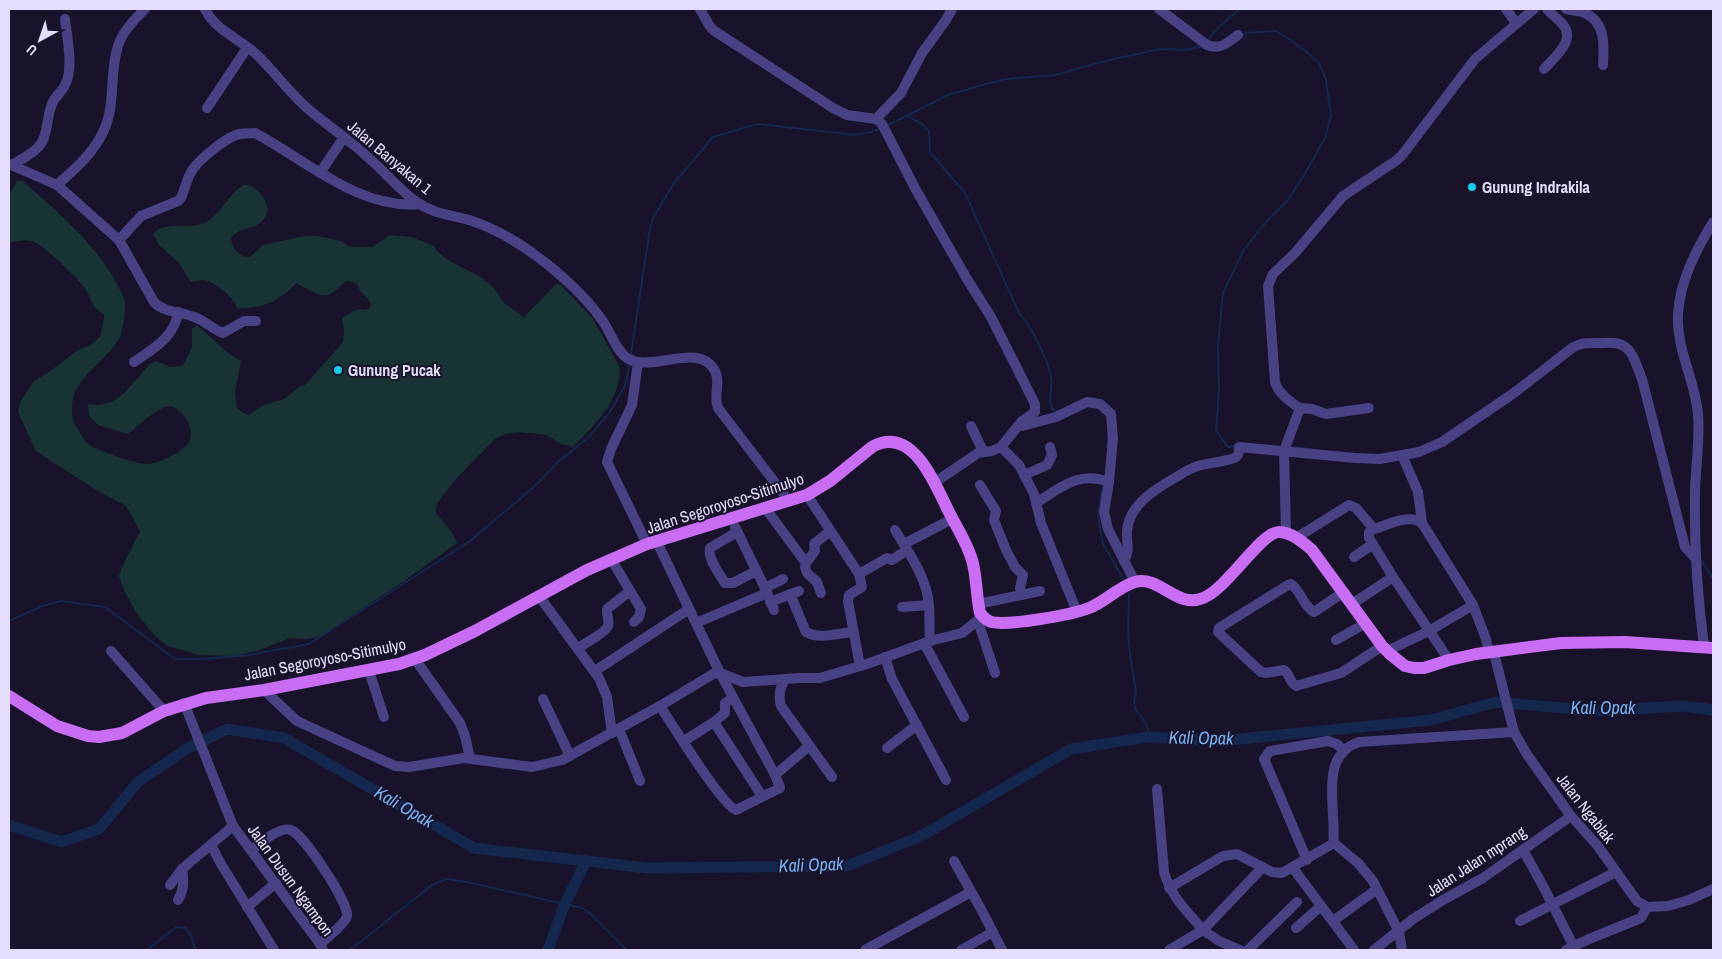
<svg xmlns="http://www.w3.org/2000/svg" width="1722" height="959" font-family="'Archivo Narrow',sans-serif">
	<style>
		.green { fill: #173333 }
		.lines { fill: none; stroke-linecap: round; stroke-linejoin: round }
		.stream { stroke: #14274d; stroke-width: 2 }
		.river { stroke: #14274d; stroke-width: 11 }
		.minor { stroke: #484285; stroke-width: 10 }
		.major { stroke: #c96ef4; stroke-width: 12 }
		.poi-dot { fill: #1acded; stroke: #18132a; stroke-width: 2 }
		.labels { text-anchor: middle; stroke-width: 4; stroke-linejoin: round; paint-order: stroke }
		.street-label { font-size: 16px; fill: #e4defc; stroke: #18132a }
		.poi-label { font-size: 16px; font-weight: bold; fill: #e4defc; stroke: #18132a; text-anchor: start }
		.water-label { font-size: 18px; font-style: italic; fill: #75b2f4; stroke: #18132a }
	</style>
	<rect width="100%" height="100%" fill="#18132a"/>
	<path class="green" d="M 17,181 L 23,181 C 57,212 99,246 119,288 C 121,292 125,298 125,302 C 126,308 123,330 120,336 C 110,360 72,376 72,407 C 72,416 72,421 77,428 C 82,436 85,443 94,448 C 106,452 134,464 145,464 C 157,465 183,452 189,442 C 194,431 188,418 179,411 C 176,408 173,406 169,406 C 158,407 137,427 128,434 L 98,425 L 89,416 L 88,404 C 114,408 125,393 141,374 C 146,369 149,364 156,361 L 170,367 L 183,366 L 192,347 L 192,329 L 197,325 L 227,352 L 241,361 L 235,392 L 237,409 L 248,415 L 264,405 L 284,399 L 299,387 L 305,385 L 343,342 L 344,330 L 342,318 L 357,309 L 363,310 L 369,309 L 371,304 L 368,299 L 360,291 L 358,285 L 353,282 L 346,281 C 324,304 321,295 296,283 C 282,300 259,310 237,308 C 236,299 213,280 203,280 C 199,280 195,282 191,282 L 178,262 L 159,245 L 153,234 C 166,220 189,230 205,223 C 221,214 227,196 243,185 C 250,185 255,187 260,193 C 270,204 271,218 255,226 C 246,230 237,229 231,238 C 232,249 239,257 250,257 L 263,245 L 304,236 L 317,236 L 341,241 L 350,247 L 373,247 L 389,235 L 412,237 L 434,246 L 437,251 L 446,259 L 479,276 L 493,287 L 504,303 L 524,317 L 556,284 L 561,285 L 593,319 L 620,368 C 620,401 595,425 573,447 L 561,444 L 546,435 L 530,433 L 518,432 L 506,434 L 495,439 L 455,480 L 438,502 L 436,508 L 436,513 L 451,531 L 457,543 L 404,581 L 319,637 L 307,639 L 290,638 L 257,651 L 232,656 L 200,655 L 167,646 L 153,634 L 135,611 L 124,590 L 119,576 L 122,567 L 140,531 L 126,506 L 96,490 L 36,451 L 18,412 L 20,402 L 34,381 L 49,372 L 78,350 L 91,345 L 100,337 L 104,320 L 104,314 C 92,310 91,296 84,287 C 76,277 43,244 32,241 C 24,239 16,241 9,243 L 9,195 Z"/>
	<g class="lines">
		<g class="stream">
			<polyline points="1208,40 1215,31 1239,9"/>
			<path d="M 906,115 L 923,125 L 929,131 L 930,152 L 965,193 L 1019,313 C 1031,326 1048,360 1051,377 C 1054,389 1045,401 1054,411 L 1061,410"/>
			<polyline points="886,126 948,95 982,85 1007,79 1055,75 1109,60 1161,49 1185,50 1203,46"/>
			<path d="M 631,354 L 650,228 L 653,218 L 674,183 L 713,137 L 757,124 L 840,133 C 854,137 866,134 879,129"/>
			<polyline points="1236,446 1228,447 1216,431 1219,391 1218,346 1223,293 1243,251 1267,221 1288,200 1307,170 1325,138 1331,115 1326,80 1319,63 1309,54 1289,39 1276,31 1246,33 1241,36"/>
			<polyline points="1107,447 1108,434"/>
			<polyline points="1294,447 1317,450"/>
			<polyline points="1103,483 1098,516 1103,544 1124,580"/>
			<polyline points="1701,560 1713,579"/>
			<polyline points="1129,594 1128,628 1130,655 1136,692 1134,703 1136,710 1145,722 1151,737"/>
			<polyline points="9,621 42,606 61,601 105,607 175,659 203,659 249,655 309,644 470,541 535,486 559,461 588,438 610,412 626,384 629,364"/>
			<polyline points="147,950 176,927 185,928 191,935 195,950"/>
			<polyline points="350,950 432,885 447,879 467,882 582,908 591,914 627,950"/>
		</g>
		<g class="river">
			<polyline points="9,825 61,842 99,829 138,782 188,748 227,729 284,738 474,848 647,868 847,866 921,836 1071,749 1148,737 1220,741 1431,720 1496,702 1596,711 1683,706 1713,710"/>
			<polyline points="548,950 564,906 586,861"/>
		</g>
		<g class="minor">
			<path d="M 205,9 C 215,30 238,38 255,53 C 273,70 288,91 307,108 C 328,126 351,141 371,160 C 387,174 401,192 418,203 C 436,215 453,215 472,221 C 500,230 524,246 547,264 C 568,281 589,300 604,323 C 611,334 616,350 627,358 C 651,374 699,340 715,371 C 721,382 713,396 718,408 L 789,501"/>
			<polyline points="700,9 709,25 713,30 833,108 847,115 876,119 882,124 916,190 967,279 991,317 1035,404 1035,412 1022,421 1001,447 992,451 978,453 934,483"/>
			<path d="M 1159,9 L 1207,45 C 1221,50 1227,43 1238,35"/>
			<polyline points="1506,9 1516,23"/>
			<path d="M 1566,9 C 1572,11 1579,10 1585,13 C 1606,23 1604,45 1603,65"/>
			<path d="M 1544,69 C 1554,58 1575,41 1564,26 C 1559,19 1552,15 1547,9"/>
			<polyline points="207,108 247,48"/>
			<polyline points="876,119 901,93 922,53 946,20 952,9"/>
			<path d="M 9,164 L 57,185 C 75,169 94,153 104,130 C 116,104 109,73 118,46 C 122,32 135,19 145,9"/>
			<path d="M 12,165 C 25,157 42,150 45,134 C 48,124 48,114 52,104 C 55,96 62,92 65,85 C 74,69 67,37 65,19"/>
			<polyline points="320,173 344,137"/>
			<path d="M 57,185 L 119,240 L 154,302 C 165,314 184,311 199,319 C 207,323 214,330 223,333 L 244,321 L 256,321"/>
			<path d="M 119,240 L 141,216 L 178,201 L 181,198 C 185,189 187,177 193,169 C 200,159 223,140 236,135 C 242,133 249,133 255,133 C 306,160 359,210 420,204"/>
			<path d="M 134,362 C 153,349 175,337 178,312"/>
			<polyline points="638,362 632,405 611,449 607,462 647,544"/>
			<polyline points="1300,408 1312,409 1326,414 1369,408"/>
			<polyline points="971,426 983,451"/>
			<polyline points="1022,426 1056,417 1087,402 1100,404 1111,414 1113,439 1109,482 1104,512 1108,529 1135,582"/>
			<polyline points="1001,447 1019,465 1034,494 1041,523 1077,612"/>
			<polyline points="1402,455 1418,492 1422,523"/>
			<polyline points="1024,475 1047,465 1052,455 1050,447"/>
			<polyline points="980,485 996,511 994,520 1006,550 1015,567 1023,575 1020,588 1022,595"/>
			<polyline points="807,495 859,574 862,587 849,595 848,601 860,666"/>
			<path d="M 1036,503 C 1060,488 1079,470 1109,482"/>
			<polyline points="766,509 806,563"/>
			<polyline points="735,527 765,588 774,610"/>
			<path d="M 895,530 C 909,553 927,578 929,605 C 930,617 929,629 930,641"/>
			<path d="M 737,532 L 710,548 C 707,559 720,574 725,583 L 733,583 L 756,571"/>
			<path d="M 1286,533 L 1284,451 L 1300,408 C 1290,402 1278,393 1275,382 L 1268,286 L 1273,274 L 1295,253 L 1343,196 L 1397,160 L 1403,154 L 1475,59 L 1534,9"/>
			<polyline points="1296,538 1349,505 1356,508 1374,529"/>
			<path d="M 656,540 L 720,673 L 775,775 L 780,787 L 780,788 L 736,810 C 722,805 671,723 660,706"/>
			<polyline points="904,544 952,519"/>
			<polyline points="1354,557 1373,544"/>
			<polyline points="611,559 641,609 639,617 634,622"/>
			<path d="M 1124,561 C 1131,548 1126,544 1127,531 C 1129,504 1157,488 1178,476 C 1184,472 1191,468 1198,466 C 1207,463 1231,461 1236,457 C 1239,455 1239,451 1239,447 L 1355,458 L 1380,459 L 1419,452 L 1442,442 L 1514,393 L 1572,348 C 1581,342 1589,343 1599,343 C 1605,343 1613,342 1619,344 C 1633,347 1637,368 1642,379 L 1685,547 L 1695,558"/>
			<polyline points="859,574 887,558 892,560 907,550"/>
			<polyline points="765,588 783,579"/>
			<path d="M 1344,592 L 1314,612 C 1303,606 1301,591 1291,584 L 1288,585 L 1219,628 L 1218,632 L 1261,672 L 1266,673 L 1284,670 C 1290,674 1289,682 1296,686 L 1341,673 L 1382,646"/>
			<polyline points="821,593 817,582 807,573 805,567 806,563 815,551 814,544 830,531"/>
			<path d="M 790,594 L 806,632 C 819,640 839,633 853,632"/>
			<polyline points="539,596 599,678 607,697 612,733"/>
			<polyline points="770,602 799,591"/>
			<polyline points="978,604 1040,591"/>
			<polyline points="1352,604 1393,577"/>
			<polyline points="902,607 929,605"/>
			<polyline points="978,621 995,673"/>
			<polyline points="696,623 767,593"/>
			<polyline points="1336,640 1366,623"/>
			<polyline points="924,643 964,717"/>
			<path d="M 1704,646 C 1697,594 1694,543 1695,490 C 1696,465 1700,439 1698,414 C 1695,380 1676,349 1678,314 C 1680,281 1696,250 1713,222"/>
			<path d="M 578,648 C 584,644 606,632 608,626 C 610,620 606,615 607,609 L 630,591"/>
			<polyline points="111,651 164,711"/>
			<polyline points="1387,651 1429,631 1473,605"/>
			<polyline points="1494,653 1514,732 1528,756 1571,816 1597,845 1637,901 1647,907 1668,906 1689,900 1713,889"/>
			<polyline points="885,657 892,679 946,780"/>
			<polyline points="415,659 460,723 465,736 470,758"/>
			<path d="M 1449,660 L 1393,577 L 1369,538 L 1369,532 L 1371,530 C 1386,526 1408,513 1422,523 L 1473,605 L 1486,639 L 1489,653"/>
			<polyline points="369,671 384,717"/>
			<polyline points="595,671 689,609"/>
			<path d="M 785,679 C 780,688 778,695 781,706 L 832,777"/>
			<polyline points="264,690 297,721 395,766 409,767 464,758 532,767 562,760 660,706 713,674 720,673 743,682 799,678 820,678 867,664 930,641 962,633 982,617"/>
			<polyline points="733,698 725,703 725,713 714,722 762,796"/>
			<polyline points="543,699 570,756"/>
			<polyline points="184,703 233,826"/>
			<polyline points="619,729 640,781"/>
			<polyline points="684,741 714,722"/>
			<polyline points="887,748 917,725"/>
			<polyline points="775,775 809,746"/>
			<path d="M 1157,789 L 1164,872 C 1171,897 1187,911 1203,930 L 1263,867"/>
			<polyline points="211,845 221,864 274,950"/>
			<path d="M 252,850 C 259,843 281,826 291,830 C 304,835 349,903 347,916 C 345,924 327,938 320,944"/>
			<polyline points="1523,850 1543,886 1574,947"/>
			<polyline points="1307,860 1264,759 1270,751 1328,741 1337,744 1343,750"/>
			<polyline points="954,861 982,911 1002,950"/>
			<polyline points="1293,868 1354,950"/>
			<polyline points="170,885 182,869 233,826 320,944 323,950"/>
			<polyline points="1169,888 1223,856 1237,854 1272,872 1282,873 1334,843"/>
			<path d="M 178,900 C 184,890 184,881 182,869"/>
			<polyline points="247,907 276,883"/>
			<polyline points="1333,921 1377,889"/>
			<polyline points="1520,921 1616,872"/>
			<polyline points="1296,928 1321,906"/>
			<polyline points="865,950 971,892"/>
			<polyline points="961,950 993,932"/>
			<polyline points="1169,950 1203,930 1219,941 1240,950"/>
			<polyline points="1248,950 1297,902"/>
			<polyline points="1374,950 1413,919 1443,900 1483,878 1571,816"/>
			<path d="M 1402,950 L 1399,932 L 1373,881 L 1358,863 L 1334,843 C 1333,834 1334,825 1333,816 C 1332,788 1326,753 1359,742 L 1514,732"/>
			<polyline points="1566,950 1589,939 1641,918 1647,907"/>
		</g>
		<path class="major" d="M 9,696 L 57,726 L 88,736 L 99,737 L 122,733 L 164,711 L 206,698 L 264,690 L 399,664 L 425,655 L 475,631 L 587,570 L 647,544 L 807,495 L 830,481 L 872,447 C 913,424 935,485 949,512 C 957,528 967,543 972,560 C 977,577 976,595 980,613 C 983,617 986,620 991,622 C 1009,626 1071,615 1089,608 C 1105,602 1118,587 1135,582 C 1159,575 1177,609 1203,598 C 1227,589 1261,532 1279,532 C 1291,532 1303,542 1312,550 L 1382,646 L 1390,654 L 1405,666 L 1414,668 L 1424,668 L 1449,660 L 1476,654 L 1561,643 L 1625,642 L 1713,648"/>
	</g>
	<g class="poi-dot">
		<circle cx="1472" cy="187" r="5"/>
		<circle cx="338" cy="370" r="5"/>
	</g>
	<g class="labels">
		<g class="street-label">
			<text transform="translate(390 157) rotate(40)" y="6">Jalan Banyakan 1</text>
			<text transform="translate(725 503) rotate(-18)" y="6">Jalan Segoroyoso-Sitimulyo</text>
			<text transform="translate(325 659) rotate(-11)" y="6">Jalan Segoroyoso-Sitimulyo</text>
			<text transform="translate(1586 808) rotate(52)" y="6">Jalan Ngablak</text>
			<text transform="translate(1476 861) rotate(-33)" y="6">Jalan Jalan mprang</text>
			<text transform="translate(291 880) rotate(54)" y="6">Jalan Dusun Ngampon</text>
		</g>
		<g class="poi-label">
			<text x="1482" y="193">Gunung Indrakila</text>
			<text x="348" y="376">Gunung Pucak</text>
		</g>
		<g class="water-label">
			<text x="1603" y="714">Kali Opak</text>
			<text transform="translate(1201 738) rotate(1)" y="6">Kali Opak</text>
			<text transform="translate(404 807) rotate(30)" y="6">Kali Opak</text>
			<text transform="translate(811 865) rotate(-2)" y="6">Kali Opak</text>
		</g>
	</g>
	<rect width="1722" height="959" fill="none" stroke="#e4defc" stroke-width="20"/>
	<g transform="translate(40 40) rotate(220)" stroke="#18132a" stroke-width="4" paint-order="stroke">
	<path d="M0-4L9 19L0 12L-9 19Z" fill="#e4defc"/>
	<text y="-8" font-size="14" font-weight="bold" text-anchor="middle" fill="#e4defc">U</text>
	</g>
</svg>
